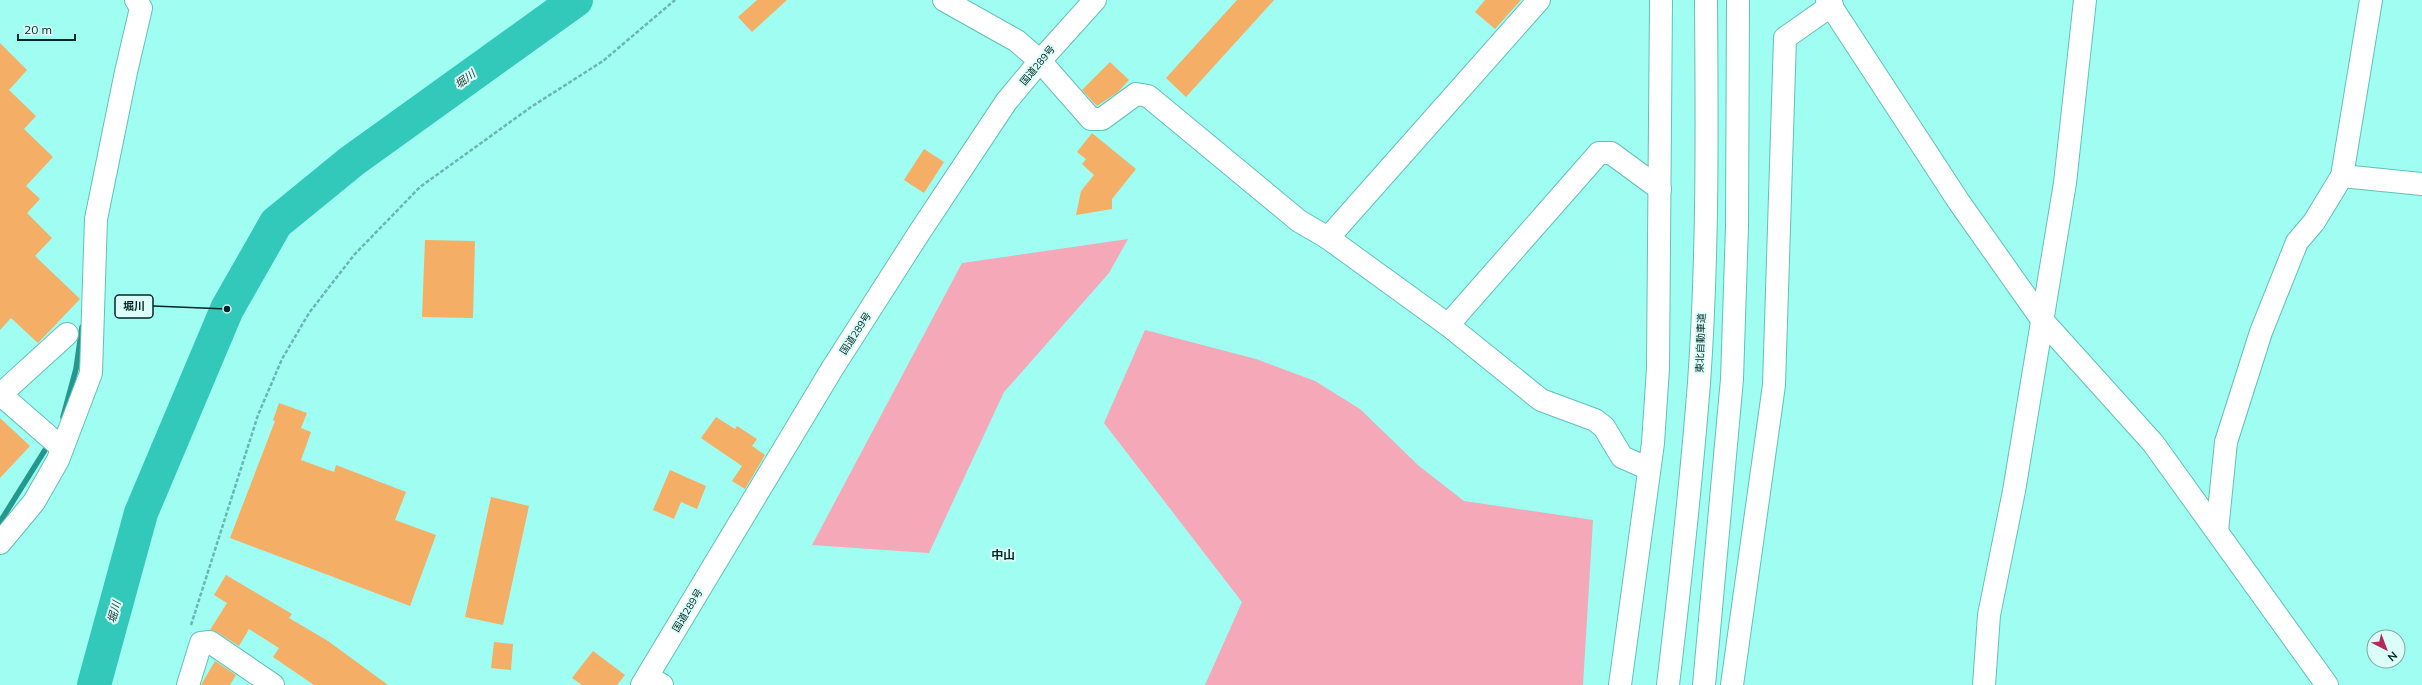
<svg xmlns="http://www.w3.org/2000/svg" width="2422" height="685" font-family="Mulish,'Noto Sans JP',sans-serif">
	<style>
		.green { fill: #f4a8b8 }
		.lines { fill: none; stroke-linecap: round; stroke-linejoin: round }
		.stream { stroke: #23988d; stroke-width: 5.5 }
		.river { stroke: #32c8ba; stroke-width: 34 }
		.building { fill: #f4ae65 }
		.minor-casing { stroke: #63c0b5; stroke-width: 24 }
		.highway-casing { stroke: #63c0b5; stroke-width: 24 }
		.path { stroke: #6bb7ae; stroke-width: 2.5; stroke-dasharray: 4 2; stroke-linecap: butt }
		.minor { stroke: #fff; stroke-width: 22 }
		.highway { stroke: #fff; stroke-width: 22 }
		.labels { text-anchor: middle; stroke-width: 4; stroke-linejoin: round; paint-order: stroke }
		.street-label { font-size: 10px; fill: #002724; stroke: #dcfef9 }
		.water-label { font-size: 11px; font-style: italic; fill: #1f3633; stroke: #dcfef9 }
		.quarter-label { font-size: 12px; font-weight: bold; fill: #002724; stroke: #dcfef9 }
		.leader { fill: none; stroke: #002724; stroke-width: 1.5 }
		.callout-dot { fill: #002724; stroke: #dcfef9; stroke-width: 1.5 }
		.callout { fill: #dcfef9; stroke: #002724; stroke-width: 1.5 }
		.callout-label { font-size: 11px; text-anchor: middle; font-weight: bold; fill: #002724 }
	</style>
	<rect width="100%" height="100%" fill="#a0fdf1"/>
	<g class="green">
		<polygon points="1128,239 1109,273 1004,392 929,553 812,545 962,263"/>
		<polygon points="1145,330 1256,359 1315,381 1360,409 1419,466 1464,501 1593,520 1583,685 1205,685 1242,602 1104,423"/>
	</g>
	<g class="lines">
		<g class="stream">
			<polyline points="63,417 76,369 82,327"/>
			<polyline points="0,522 45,450"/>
		</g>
		<polyline class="river" points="94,685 141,513 227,309 276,223 352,161 576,0"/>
	</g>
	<g class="building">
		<polygon points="757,0 787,0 752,32 738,17"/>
		<polygon points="1237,0 1274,0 1186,97 1166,78"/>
		<polygon points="1485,0 1521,0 1495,29 1475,12"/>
		<polygon points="0,43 27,70 9,90 36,116 24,129 53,157 26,186 40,199 27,213 52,238 35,256 80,299 38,343 11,318 0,330"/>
		<polygon points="1110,62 1129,80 1118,92 1097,106 1082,90"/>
		<polygon points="1092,133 1136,169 1112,199 1112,209 1076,215 1081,191 1094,175 1082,164 1086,159 1077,152"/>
		<polygon points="924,149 944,162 924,193 904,180"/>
		<polygon points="425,240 475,241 473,318 422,317"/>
		<polygon points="279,403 307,413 301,428 311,432 301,460 334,472 336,465 406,492 395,520 436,535 410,606 230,538 275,421 273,420"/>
		<polygon points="716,417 735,429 737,426 757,439 752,446 765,455 745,489 732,481 742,466 701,438"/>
		<polygon points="0,418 30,446 0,478"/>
		<polygon points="670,470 706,486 697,509 681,502 674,519 653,510"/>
		<polygon points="491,497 529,506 503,625 465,617"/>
		<polygon points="226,575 292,614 289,618 328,641 388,685 314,685 273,657 279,648 249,629 239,646 217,632 210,630 227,603 214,595"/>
		<polygon points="494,642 513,644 511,670 491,668"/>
		<polygon points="593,651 625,675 617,685 582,685 572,678"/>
		<polygon points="215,661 236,675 230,685 201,685"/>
	</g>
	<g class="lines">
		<g class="minor-casing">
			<g id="minor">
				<polyline points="944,0 1017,41 1040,61 1091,119 1102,119 1136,94 1148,96 1299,221 1328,238 1448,325 1541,400 1595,420 1604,427 1622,457 1649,469"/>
				<polyline points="1827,0 1959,202 2043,321 2153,443 2327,685"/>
				<polyline points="2342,176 2422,184"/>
				<polyline points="1328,238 1539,0"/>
				<polyline points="1448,325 1599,153 1611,153 1660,189"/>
				<polyline points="0,394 62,448"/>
				<polyline points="1,394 67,334"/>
				<polyline points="2217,531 2226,442 2261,332 2297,242 2314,222 2342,176 2371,0"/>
				<polyline points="0,543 34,502 58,460 91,373 96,219 126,72 141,8 136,0"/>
				<polyline points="648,677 662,685"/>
				<polyline points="188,685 201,643 210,642 273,685"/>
				<polyline points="1620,685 1653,443 1658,368 1661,0"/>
				<polyline points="1732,685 1774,385 1785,38 1832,5"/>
				<polyline points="1984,685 1989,615 2014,491 2065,183 2085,0"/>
			</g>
		</g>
		<g class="highway-casing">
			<g id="highway">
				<polyline points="642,685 832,369 919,233 1006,102 1040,61 1095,0"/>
				<path d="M 1668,685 C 1680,584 1691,484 1699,383 C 1708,256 1707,127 1706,0"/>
				<polyline points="1704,685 1732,379 1737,226 1738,0"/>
			</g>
		</g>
		<polyline class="path" points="191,625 258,415 282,359 309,313 354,255 420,187 531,107 603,61 675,0"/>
		<use href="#minor" class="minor"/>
		<use href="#highway" class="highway"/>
	</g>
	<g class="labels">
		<g class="street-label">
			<text transform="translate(1037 65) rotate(-50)" y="4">国道289号</text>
			<text transform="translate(855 333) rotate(-57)" y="4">国道289号</text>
			<text transform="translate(1700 343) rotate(-88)" y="4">東北自動車道</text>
			<text transform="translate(687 610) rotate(-59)" y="4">国道289号</text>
		</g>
		<g class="water-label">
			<text transform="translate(465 79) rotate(-36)" y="4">堀川</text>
			<text transform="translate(114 612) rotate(-75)" y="4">堀川</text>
		</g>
		<g class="quarter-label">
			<text x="1003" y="559">中山</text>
		</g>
	</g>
	<path class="leader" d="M227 309L153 306"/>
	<circle class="callout-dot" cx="227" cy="309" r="4"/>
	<rect class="callout" x="115" y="295" width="38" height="23" rx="4"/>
	<g class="callout-label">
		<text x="134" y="310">堀川</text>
	</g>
	<g transform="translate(2386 649) rotate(138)"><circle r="19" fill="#dcfef9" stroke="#84a8a4"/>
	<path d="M0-3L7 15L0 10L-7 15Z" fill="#b7295b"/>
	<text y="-6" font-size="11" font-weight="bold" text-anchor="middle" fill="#002724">N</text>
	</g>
	<path d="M18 34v6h57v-6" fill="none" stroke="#002724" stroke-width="2"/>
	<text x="24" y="34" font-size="12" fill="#002724" stroke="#dcfef9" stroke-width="3" paint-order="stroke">20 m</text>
</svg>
